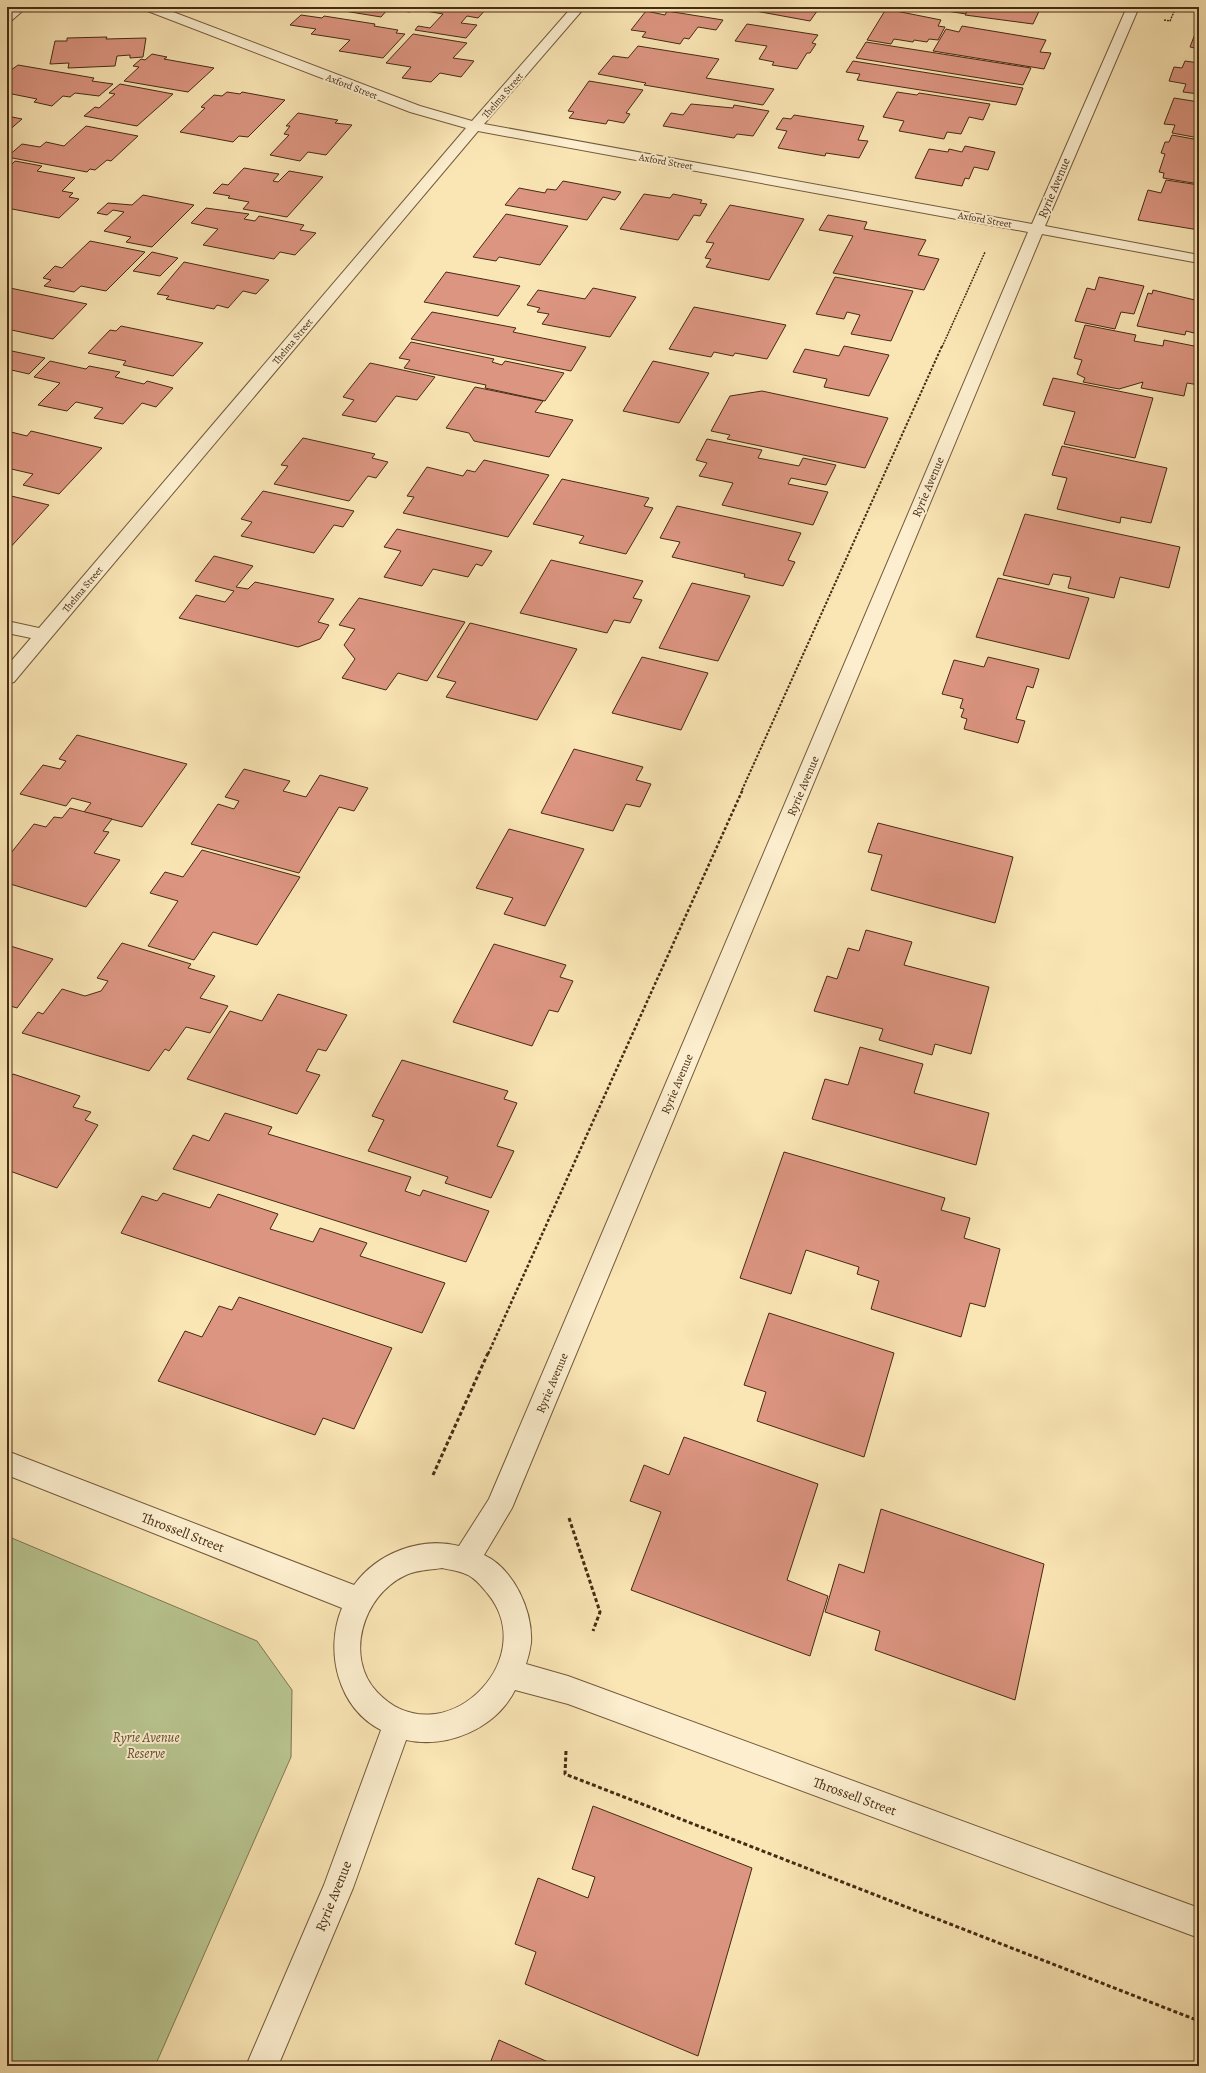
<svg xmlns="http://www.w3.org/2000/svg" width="1206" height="2073" font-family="Alegreya,serif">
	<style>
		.green { fill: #b9c691; stroke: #807852 }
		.building { fill: #dc9581; stroke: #462b14 }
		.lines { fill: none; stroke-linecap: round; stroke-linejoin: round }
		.street-casing { stroke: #735a3c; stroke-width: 2 }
		.path-far3 { stroke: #462b14; stroke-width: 1.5; stroke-dasharray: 2 1; stroke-linecap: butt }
		.path-far2 { stroke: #462b14; stroke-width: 2; stroke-dasharray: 2.5 1.5; stroke-linecap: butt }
		.path-far1 { stroke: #462b14; stroke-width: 2.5; stroke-dasharray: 3 2; stroke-linecap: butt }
		.path { stroke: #462b14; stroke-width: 3; stroke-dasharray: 4 2.5; stroke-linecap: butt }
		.street { fill: #fceece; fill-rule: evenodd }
		.labels { text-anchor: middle; stroke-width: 4; stroke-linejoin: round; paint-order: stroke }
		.far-street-label { font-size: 10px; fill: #462b14; stroke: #fceece }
		.street-label { font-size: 12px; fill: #462b14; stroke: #fceece }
		.near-street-label { font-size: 14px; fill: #462b14; stroke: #fceece }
		.near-park-label { font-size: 14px; font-style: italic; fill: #635233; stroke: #fceece }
	</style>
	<rect width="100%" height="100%" fill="#fae5b4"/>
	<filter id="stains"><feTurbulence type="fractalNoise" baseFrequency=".005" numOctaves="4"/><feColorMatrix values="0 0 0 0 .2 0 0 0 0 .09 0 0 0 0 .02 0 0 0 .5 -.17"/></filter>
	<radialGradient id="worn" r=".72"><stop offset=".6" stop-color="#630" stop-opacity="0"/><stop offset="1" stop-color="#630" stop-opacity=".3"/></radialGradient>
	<polygon class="green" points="7,1536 257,1641 292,1690 291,1757 155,2066 7,2066"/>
	<g class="building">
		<polygon points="334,7 414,7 410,12 388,9 381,17 332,9"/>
		<polygon points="429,7 488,7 478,18 467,16 461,23 477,25 466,38 415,30 418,26 430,28 443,14 426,11"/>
		<polygon points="701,7 725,7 723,10"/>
		<polygon points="752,7 820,7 810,21 750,10"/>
		<polygon points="921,7 970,7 966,14"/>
		<polygon points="970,7 1041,7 1033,24 965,15"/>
		<polygon points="886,9 941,20 938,26 945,27 938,40 929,39 927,42 914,40 913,42 894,39 891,44 867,40"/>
		<polygon points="646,11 665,15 667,11 723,20 716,30 698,27 689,39 684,38 680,44 642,37 646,32 631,30"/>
		<polygon points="301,15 322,18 324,16 375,24 374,26 398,30 396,33 405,34 383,58 339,51 350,40 311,34 316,29 290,25"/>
		<polygon points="747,24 818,35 812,43 816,44 810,53 807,53 797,69 772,65 774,62 759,59 767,46 735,41"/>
		<polygon points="962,26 1046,40 1040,52 1051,53 1044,69 933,51 946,29 959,32"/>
		<polygon points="1198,26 1199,26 1199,49 1190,47"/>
		<polygon points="413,34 467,43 453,58 474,61 461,77 440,73 431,82 402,78 411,67 386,63"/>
		<polygon points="107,37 106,39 146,38 143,57 130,58 130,55 117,56 115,66 68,68 69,63 50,64 55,41 67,41 67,38"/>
		<polygon points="866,42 1031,68 1023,85 856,58"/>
		<polygon points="638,46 719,59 706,78 774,89 763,105 644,85 646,83 598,74 613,56 628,58"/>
		<polygon points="152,54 167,57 164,59 214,68 188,92 124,81 139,67 133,66 141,59 145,60"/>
		<polygon points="853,61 1023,88 1016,105 857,80 860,74 846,72"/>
		<polygon points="1185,61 1199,63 1199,94 1183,92 1186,84 1169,81 1174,67 1182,68"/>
		<polygon points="18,65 94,78 92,81 113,84 99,96 75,93 70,97 63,96 52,106 34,102 37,99 12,94 7,97 7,73"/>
		<polygon points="589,81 643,90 626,113 630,114 624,123 608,120 606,124 569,118 574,112 568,111"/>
		<polygon points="120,84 173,94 137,126 84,116 95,107 99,108 115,94 109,93"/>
		<polygon points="227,92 240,94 242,92 285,100 248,137 239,136 233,142 180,132 205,108 201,107 214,95 222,96"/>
		<polygon points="897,92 917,95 919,93 990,104 983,120 969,117 961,134 947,132 944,139 899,131 904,121 883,117"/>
		<polygon points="1174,98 1199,102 1199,138 1172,133 1175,125 1164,124"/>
		<polygon points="691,104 733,108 734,105 769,111 753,136 737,134 734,138 663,126 671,113 683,115"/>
		<polygon points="298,113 338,120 335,123 352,125 326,155 308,152 300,161 270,155 289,135 284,134 290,126 286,126"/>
		<polygon points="794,115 864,126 858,140 868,141 859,158 826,153 825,156 778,148 787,131 776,129 783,118 791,119"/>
		<polygon points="7,116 22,119 7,132"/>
		<polygon points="86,126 138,136 111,161 107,160 95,170 90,169 87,172 7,157 22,144 40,147 46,142 64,146"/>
		<polygon points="1172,135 1199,140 1199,184 1163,178 1164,173 1159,172 1165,154 1161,153 1165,142 1169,142"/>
		<polygon points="965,146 995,152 988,170 974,167 969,179 965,178 962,186 915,178 929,149 948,152 949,149 962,152"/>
		<polygon points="15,161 42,166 37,171 75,178 62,191 73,193 69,197 79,199 59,218 7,208 7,186 11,182 7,181 7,169"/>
		<polygon points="244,168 279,174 273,181 278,182 289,171 323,177 287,217 243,209 249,202 228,198 230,196 213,193 222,184 228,185"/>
		<polygon points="1166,180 1199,185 1199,230 1138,220 1148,190 1161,193"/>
		<polygon points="563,181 621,192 615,200 603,197 587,220 505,205 519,188 545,193 547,189 556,190"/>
		<polygon points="644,194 670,198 673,194 702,200 700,203 707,204 700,216 694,215 678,240 620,229"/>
		<polygon points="143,195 194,205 152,247 126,242 131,237 104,231 124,212 113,210 107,215 97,213 108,203 132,205"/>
		<polygon points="730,205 804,219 769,280 706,267 711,259 705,258 714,243 706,242"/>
		<polygon points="206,208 249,214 244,219 255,221 259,216 304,225 300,230 316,233 295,255 280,252 274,259 203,245 218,229 191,223"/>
		<polygon points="506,214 568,226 540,265 499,257 496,261 473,257"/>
		<polygon points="828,215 867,222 864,229 926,240 918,255 939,259 924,290 833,273 853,236 819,230"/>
		<polygon points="90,241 145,252 106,291 81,286 74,292 44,286 51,280 43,278 55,266 62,268"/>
		<polygon points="152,252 178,258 160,276 133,271"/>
		<polygon points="184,262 269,280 256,294 243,291 228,308 217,305 214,309 166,299 169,296 157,294"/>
		<polygon points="446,272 520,286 498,316 424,302"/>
		<polygon points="835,277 913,291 891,341 851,334 860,315 847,312 844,319 816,314"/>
		<polygon points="1099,277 1144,286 1134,314 1121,312 1115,329 1075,321 1087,288 1095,290"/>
		<polygon points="10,288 87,304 53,339 7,329 7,290"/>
		<polygon points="593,288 636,297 610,337 542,324 549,314 537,312 540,308 527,305 538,290 585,299"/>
		<polygon points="1153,290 1199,301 1199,315 1194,333 1186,331 1185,335 1137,326 1148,293 1152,294"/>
		<polygon points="694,307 786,325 767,359 735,353 733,356 714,352 711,357 669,349"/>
		<polygon points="432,312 516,328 513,332 586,347 571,371 411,339"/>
		<polygon points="1085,325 1136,335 1134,341 1163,346 1164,340 1199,347 1199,385 1187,383 1184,396 1141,388 1143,382 1119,389 1083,382 1085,378 1077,374 1082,360 1074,358"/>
		<polygon points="121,326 203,343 173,376 123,365 126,361 88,353 110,330 116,331"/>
		<polygon points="411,342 494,359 492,362 502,365 505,361 564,373 545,401 485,388 486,385 404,368 410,360 399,358"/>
		<polygon points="844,346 889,355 869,396 824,387 827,379 793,372 805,349 839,356"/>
		<polygon points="7,350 45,358 29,374 7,369"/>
		<polygon points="50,361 86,369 89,366 120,372 115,377 144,384 147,381 173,388 156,407 142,403 123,424 94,418 103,408 76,402 67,411 38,405 60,383 34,377"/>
		<polygon points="653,361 709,373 679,423 623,411"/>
		<polygon points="370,363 435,377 417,400 396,396 376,422 342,415 354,400 343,397"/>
		<polygon points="1053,378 1153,398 1135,458 1064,444 1075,412 1043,405"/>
		<polygon points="475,387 543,401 535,412 573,420 549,457 474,441 469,433 446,428"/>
		<polygon points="762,391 888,418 865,468 727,439 730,435 711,431 730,396"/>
		<polygon points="7,431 27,436 31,431 102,448 59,494 23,485 33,474 7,468"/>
		<polygon points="303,438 375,454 372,458 388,462 376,478 368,476 349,501 274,484 288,466 281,465"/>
		<polygon points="707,439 762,450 758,458 799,466 803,458 836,465 826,485 791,478 788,484 828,492 813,525 722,505 733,483 699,476 707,463 696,460"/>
		<polygon points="1062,446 1167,468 1151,523 1121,517 1120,523 1057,509 1067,478 1052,475"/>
		<polygon points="484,460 549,475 508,537 403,513 414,497 407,496 427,467 463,476 467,470 475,472"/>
		<polygon points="562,479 649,498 644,506 653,508 626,554 579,543 584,536 533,524"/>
		<polygon points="263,491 354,511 343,527 334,525 314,553 241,536 252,522 241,519"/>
		<polygon points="7,495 49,505 7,551"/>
		<polygon points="677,506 801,533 788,560 795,562 783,586 744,577 745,574 672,557 680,542 660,538"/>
		<polygon points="1025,514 1180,547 1169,588 1120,577 1114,598 1068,588 1071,577 1053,574 1049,585 1003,575"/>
		<polygon points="397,529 492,551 482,566 476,564 468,577 433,569 422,586 384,577 401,551 384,547"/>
		<polygon points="214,556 253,566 236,587 248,589 255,582 334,599 318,622 329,625 320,639 298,647 179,618 196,595 225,602 234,591 195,581"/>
		<polygon points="551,560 643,581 633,598 642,600 630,623 614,620 607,633 520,613"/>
		<polygon points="998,578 1089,598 1069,659 976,637"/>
		<polygon points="692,583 750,596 718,661 659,648"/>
		<polygon points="359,598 465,622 427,681 398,673 386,690 342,678 355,659 344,645 355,629 339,625"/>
		<polygon points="470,623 577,649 537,720 446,697 456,682 437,677"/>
		<polygon points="642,657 708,673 681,730 612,713"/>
		<polygon points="988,657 1039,669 1033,688 1027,686 1016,719 1025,721 1018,743 964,729 967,719 961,717 964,709 960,708 963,699 942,694 954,660 984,667"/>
		<polygon points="77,735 187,764 142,827 84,812 91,803 72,798 66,806 20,794 43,765 60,769 66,761 59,759"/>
		<polygon points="574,749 643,767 636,780 651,784 640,807 626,804 613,831 541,813"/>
		<polygon points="244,769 290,781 283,791 306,797 320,775 368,788 354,811 339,807 299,873 191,844 218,804 234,809 239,801 225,797"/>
		<polygon points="70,808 112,819 103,831 109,832 94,853 120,860 86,907 7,883 7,858 34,824 46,827 54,817 62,818"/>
		<polygon points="878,823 1013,857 995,923 871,890 882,855 868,852"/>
		<polygon points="509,829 584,849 545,926 504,914 513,898 476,888"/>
		<polygon points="202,850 300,877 257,945 213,932 194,960 148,946 178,901 150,893 165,872 183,877"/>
		<polygon points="866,930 912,942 904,965 989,987 971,1054 935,1044 932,1055 879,1040 883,1029 814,1011 827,976 837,979 848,948 859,951"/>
		<polygon points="122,943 191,964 188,968 215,976 200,998 228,1006 210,1033 186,1027 169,1051 165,1049 149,1071 22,1033 38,1012 43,1014 62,989 85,996 101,991 108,981 97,978"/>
		<polygon points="494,944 566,965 560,977 573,981 558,1012 549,1010 532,1046 453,1022"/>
		<polygon points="7,945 53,959 17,1008 7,1005"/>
		<polygon points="278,994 347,1015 326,1051 318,1049 306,1071 320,1075 297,1114 187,1079 230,1011 262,1021"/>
		<polygon points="860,1047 923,1064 914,1093 989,1113 976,1165 812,1119 825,1079 848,1085"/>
		<polygon points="402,1060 508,1091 504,1099 517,1103 497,1146 514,1151 491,1198 445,1183 448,1177 368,1151 384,1120 372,1116"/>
		<polygon points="13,1074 80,1096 73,1107 91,1112 85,1120 98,1125 57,1188 7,1170 7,1081"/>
		<polygon points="225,1113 272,1127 268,1134 411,1177 405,1191 420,1196 423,1190 489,1211 466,1262 173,1169 193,1135 209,1141"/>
		<polygon points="784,1152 945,1198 941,1210 970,1218 964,1238 1000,1249 985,1307 970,1303 961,1337 871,1309 879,1281 857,1274 859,1267 806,1250 791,1294 740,1278"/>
		<polygon points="163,1193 210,1208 218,1194 278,1214 270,1229 313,1242 320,1228 367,1243 360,1256 445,1283 422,1333 121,1233 142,1196 157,1201"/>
		<polygon points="239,1297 392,1348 354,1429 323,1418 315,1435 158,1381 185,1331 202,1337 219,1306 232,1310"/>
		<polygon points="769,1313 894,1353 864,1457 757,1421 766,1392 744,1385"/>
		<polygon points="684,1437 818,1484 787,1580 828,1596 810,1656 631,1590 661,1512 630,1501 644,1465 669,1475"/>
		<polygon points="881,1509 1044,1564 1015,1700 875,1650 880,1631 825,1612 839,1564 864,1573"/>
		<polygon points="593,1806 752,1868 698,2056 525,1984 536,1952 515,1944 538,1878 588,1898 595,1877 572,1869"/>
		<polygon points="499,2040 557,2066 489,2066"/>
	</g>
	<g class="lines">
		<g class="street-casing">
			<g id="street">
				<polygon points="13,7 27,7 11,21 7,22 7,12"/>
				<path d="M 143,7 L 160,7 L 420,106 L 472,121 L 572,7 L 585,7 L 484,124 L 1032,224 L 1127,7 L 1139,7 L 1045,226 L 1199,255 L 1199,263 L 1042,234 L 512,1508 L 484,1555 C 514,1569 533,1611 531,1643 C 530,1650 528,1658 526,1664 L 568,1676 L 1199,1908 L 1199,1938 L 568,1704 L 515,1690 C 496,1728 448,1749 406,1740 L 353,1888 L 278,2066 L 246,2066 L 324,1885 L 381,1730 C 338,1708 324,1651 342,1608 L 7,1475 L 7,1451 L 354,1585 C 377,1553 421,1536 459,1546 L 489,1499 L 1028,232 L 478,131 L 50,639 L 14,682 L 7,684 L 7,666 L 31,638 L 7,633 L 7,621 L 39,628 L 466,128 L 410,112 L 145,10 ZM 442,1568 C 451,1570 460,1571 468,1575 C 477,1580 482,1587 488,1594 C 543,1662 440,1759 377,1692 C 344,1657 363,1596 404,1576 C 415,1570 430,1570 442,1568 Z"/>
			</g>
		</g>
		<g class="path-far3">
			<polyline points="1164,20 1170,21 1176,7"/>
			<polyline points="942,347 985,252"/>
		</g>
		<polyline class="path-far2" points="742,790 942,346"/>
		<polyline class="path-far1" points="488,1354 743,789"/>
		<g class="path">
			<polyline points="433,1475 488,1353"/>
			<polyline points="569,1518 600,1612 593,1631"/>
			<polyline points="566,1751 565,1774 1199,2021"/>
		</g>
		<use href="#street" class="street"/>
	</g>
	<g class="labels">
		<g class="far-street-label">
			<text transform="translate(352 86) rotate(21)" y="4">Axford Street</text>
			<text transform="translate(502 95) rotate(-49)" y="4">Thelma Street</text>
			<text transform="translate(666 161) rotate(10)" y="4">Axford Street</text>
			<text transform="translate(985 219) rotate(10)" y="4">Axford Street</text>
			<text transform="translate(292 341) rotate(-50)" y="4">Thelma Street</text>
			<text transform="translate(82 589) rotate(-50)" y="4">Thelma Street</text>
		</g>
		<g class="street-label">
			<text transform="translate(1054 188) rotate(-67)" y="4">Ryrie Avenue</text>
			<text transform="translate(928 487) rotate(-67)" y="4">Ryrie Avenue</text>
			<text transform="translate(803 786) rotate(-67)" y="4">Ryrie Avenue</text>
			<text transform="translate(677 1084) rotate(-67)" y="4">Ryrie Avenue</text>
			<text transform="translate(552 1383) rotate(-67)" y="4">Ryrie Avenue</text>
		</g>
		<g class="near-street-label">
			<text transform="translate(183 1532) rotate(21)" y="5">Throssell Street</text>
			<text transform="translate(855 1796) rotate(20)" y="5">Throssell Street</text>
			<text transform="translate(333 1896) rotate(-68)" y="5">Ryrie Avenue</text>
		</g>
		<g class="near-park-label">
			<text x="146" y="1742">Ryrie Avenue<tspan x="146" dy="16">Reserve</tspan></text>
		</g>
	</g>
	<rect width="1206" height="2073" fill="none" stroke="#fae5b4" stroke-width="24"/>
	<rect x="8" y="8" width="1190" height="2057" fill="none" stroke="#462b14" stroke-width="2"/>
	<rect x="12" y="12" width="1182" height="2049" fill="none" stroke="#462b14"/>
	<rect width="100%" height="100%" filter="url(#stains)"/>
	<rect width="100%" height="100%" fill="url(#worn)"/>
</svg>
